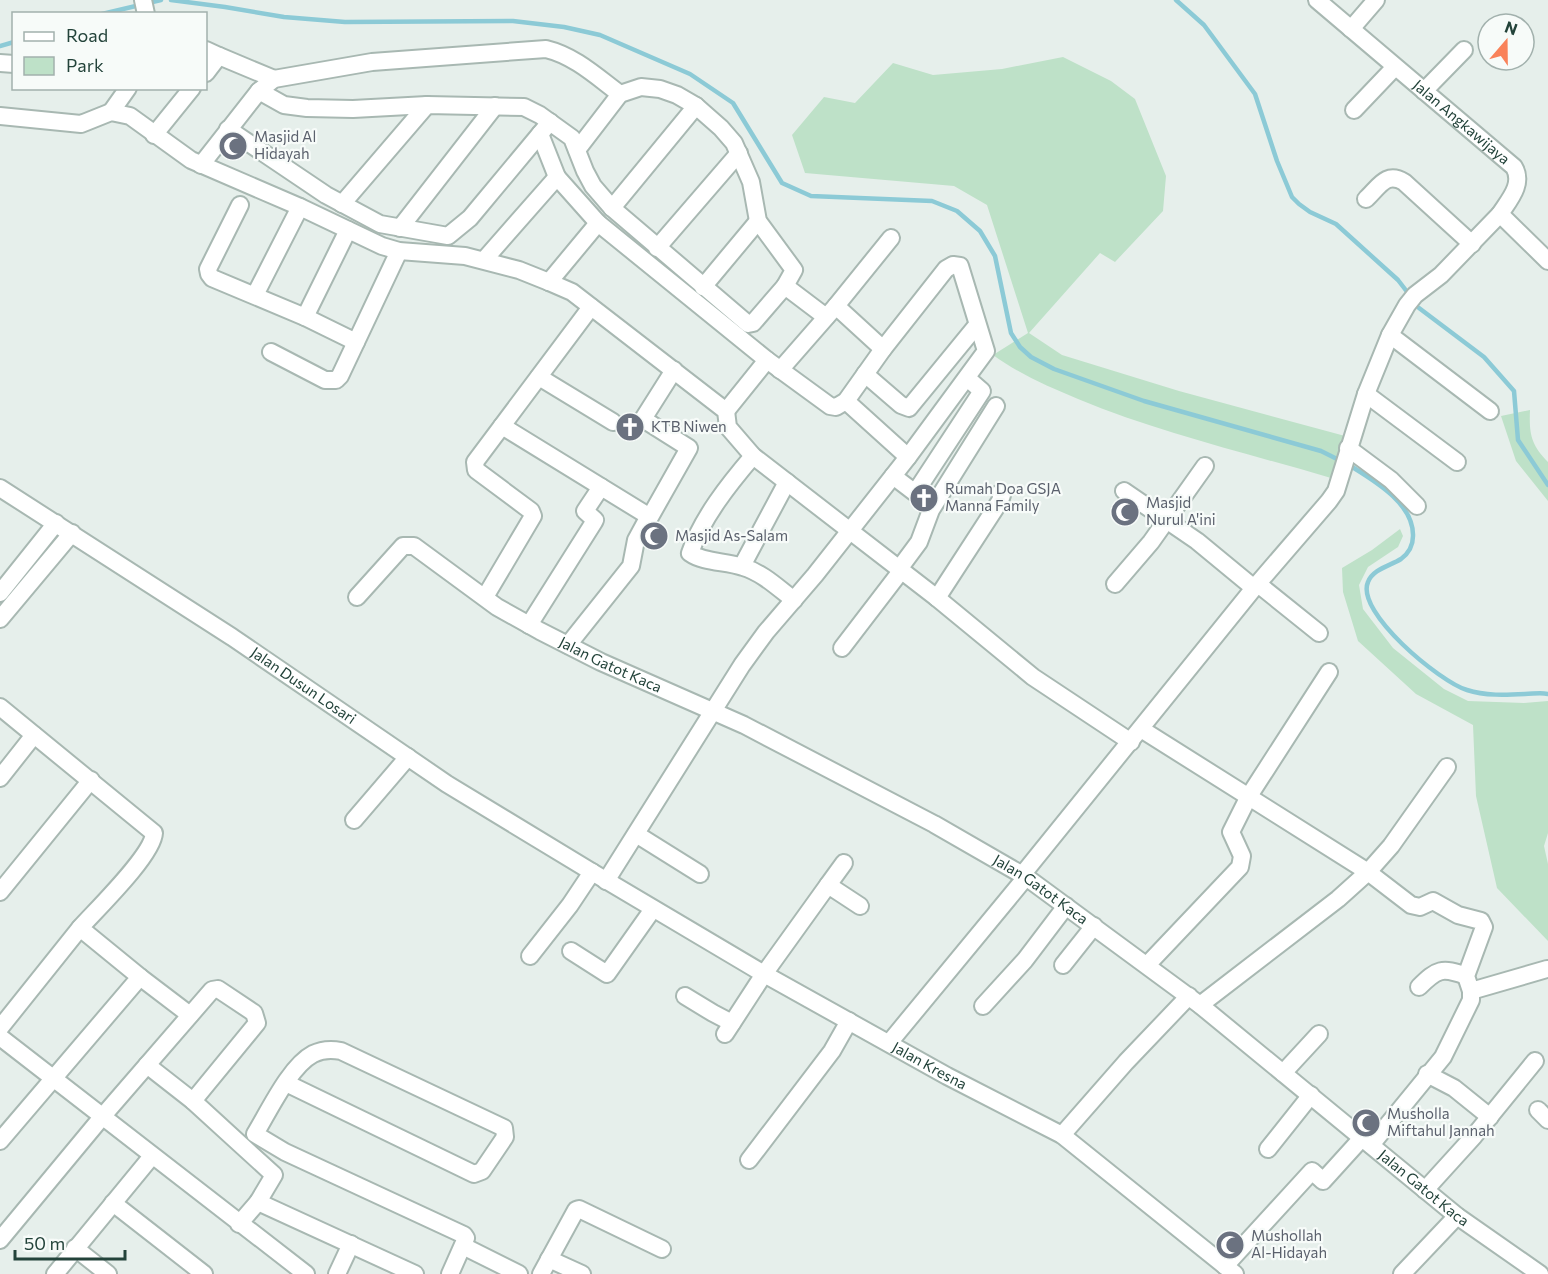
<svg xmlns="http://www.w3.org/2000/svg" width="1548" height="1274" font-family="Commissioner,sans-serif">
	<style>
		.green { fill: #bee1c8 }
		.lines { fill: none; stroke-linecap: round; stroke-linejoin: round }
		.stream { stroke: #8ccad6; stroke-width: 4.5 }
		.minor-casing { stroke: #a8b8b2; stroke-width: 20 }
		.minor { stroke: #fff; stroke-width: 16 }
		.labels { text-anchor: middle; stroke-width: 4.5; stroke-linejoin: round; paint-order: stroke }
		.street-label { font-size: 15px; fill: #23433a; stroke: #f7fbf9 }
		.worship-label { font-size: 15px; fill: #5b616d; stroke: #f7fbf9; text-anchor: start }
	</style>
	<rect width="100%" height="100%" fill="#e6efeb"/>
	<g class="green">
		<path d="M 1063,57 L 1111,81 L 1135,99 L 1166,176 L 1163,211 L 1115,262 L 1100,253 L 1029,333 L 1062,355 L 1179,391 L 1345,436 L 1331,478 C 1247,453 1160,433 1078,399 C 1049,387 1019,374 993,355 L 1028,333 L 987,205 L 954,186 L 805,173 L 792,135 L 824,97 L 855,103 L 893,63 L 933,75 L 1002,69 Z"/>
		<path d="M 1530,410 C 1529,434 1531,445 1548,462 L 1548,501 L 1516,461 L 1501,416 Z"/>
		<polygon points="1400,529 1403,536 1398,547 1368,567 1359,585 1363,609 1393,648 1444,689 1468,701 1524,703 1548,701 1548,833 1544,846 1548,864 1548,941 1497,888 1476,796 1473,725 1416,694 1358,641 1343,592 1342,568 1372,550"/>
	</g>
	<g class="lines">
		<g class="stream">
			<polyline points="171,0 225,7 284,17 345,22 513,21 564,27 600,35 690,74 733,103 782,183 811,196 932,201 957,211 980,231 995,256 1011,333 1020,347 1031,357 1054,369 1144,401 1321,451 1341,461"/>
			<polyline points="1176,0 1204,25 1255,94 1277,161 1292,197 1299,204 1310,212 1336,224 1398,280 1408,293"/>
			<polyline points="102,14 161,0"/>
			<polyline points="0,46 14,42"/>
			<polyline points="1419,308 1484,357 1514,391 1518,440 1548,485"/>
			<path d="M 1349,465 C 1373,480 1414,503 1413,536 C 1413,545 1409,553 1401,559 C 1390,566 1373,569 1368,582 C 1355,612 1440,682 1467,690 C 1485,696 1506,695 1525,694 C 1533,694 1540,692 1548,694"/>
		</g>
		<g class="minor-casing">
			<g id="minor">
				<polyline points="143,0 146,14"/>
				<path id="s1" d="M 1317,0 L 1514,167 C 1524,184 1509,200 1500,214 L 1548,261"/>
				<polyline points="1351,29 1376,0"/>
				<polyline points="206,50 219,56 206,73"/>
				<polyline points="219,56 274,79"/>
				<polyline points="0,63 14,64"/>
				<polyline points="259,91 284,105 307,108 353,109 427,105 524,107 540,115 572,138 585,171 593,186 612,208 748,324 753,323 785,286 826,317"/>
				<polyline points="1424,91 1464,50"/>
				<polyline points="1354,110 1395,67"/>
				<polyline points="111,112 128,88"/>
				<polyline points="0,116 81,124 111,112 130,116 191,160 300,207 382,246 399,251 465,256 519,270 549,282 572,292 726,411 728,427 753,456 937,598 1033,677 1131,742"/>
				<polyline points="228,129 326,195 380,224 448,236 470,218 550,122"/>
				<polyline points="540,134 557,177"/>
				<polyline points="154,135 192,88"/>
				<polyline points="577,150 620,94 641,87 660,89 677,95 696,106 721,128 734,143 751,182 758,221 794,270 785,286"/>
				<path d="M 201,165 L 259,91 L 274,79 L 372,62 L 546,49 C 575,56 597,77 620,94"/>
				<path d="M 1366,199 C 1379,187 1386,171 1404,182 L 1472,244"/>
				<polyline points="342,204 427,105"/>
				<polyline points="240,205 208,269 209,274 212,278 305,317 356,342"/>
				<polyline points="612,208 696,106"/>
				<polyline points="400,228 495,106"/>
				<polyline points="657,248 739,153"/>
				<polyline points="484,260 557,177 598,223 767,360 830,406 836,407 846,401 883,349 946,269 953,265 960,266 986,351 908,457 815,575 766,632 742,665 606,881"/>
				<polyline points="549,282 598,223"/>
				<polyline points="703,287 758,221"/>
				<polyline points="255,295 300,207"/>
				<polyline points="836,306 891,238"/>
				<polyline points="305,317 348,230"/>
				<polyline points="1390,335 1490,411"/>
				<polyline points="271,352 325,380 336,380 340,376 399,251"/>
				<polyline points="780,370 836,306 883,349"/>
				<polyline points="865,374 901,405 909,408 977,325"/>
				<polyline points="539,377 613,422"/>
				<polyline points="1366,394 1457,462"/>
				<polyline points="846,401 908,457"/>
				<polyline points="726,411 767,360"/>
				<polyline points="502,426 650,517 689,448 643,419 674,370"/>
				<polyline points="1348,448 1391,480 1417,506"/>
				<path d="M 753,456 C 729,484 702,518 690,553 C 704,563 726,561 743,567 C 763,573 778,588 794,600"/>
				<polyline points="893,476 914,492 917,490 982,391 967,378"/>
				<path id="s2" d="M 0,488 L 232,637 L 447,784 L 592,872 L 764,974 L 947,1076 L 1062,1135 L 1235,1274"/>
				<polyline points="1124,491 1197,541 1254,588"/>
				<polyline points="742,566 787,482"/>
				<polyline points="899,569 919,542 931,510 996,406"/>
				<polyline points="1115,584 1151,542 1205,466"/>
				<polyline points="1258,584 1319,633"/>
				<polyline points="0,593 56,523"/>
				<path id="s3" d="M 357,597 L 403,546 L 414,546 L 497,607 L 540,631 L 601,662 L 744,725 L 934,824 L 1026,877 L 1200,1005 L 1457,1216 L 1540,1274"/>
				<polyline points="485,597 533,516 531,511 476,470 475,462 591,307"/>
				<polyline points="937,598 1000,501 1002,495 1000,493"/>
				<polyline points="0,619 72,533"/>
				<polyline points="529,625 594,522 595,520 585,511 601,487"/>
				<polyline points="568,645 631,566 636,540 649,516"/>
				<polyline points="842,648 901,571"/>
				<path d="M 0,707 L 154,833 C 153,855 96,910 80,928 L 140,977 L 0,1141"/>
				<polyline points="1141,729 1368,872 1411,905 1420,907 1433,901 1458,915 1481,921 1484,927 1466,976 1471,991 1471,1000 1443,1057 1371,1145"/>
				<polyline points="0,778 34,735"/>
				<polyline points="354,820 408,757"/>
				<polyline points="636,834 700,874"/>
				<polyline points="1022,875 1254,588 1329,501 1336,491 1366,394 1390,335 1407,305 1415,295 1441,275 1500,214"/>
				<polyline points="828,885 844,863"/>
				<polyline points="0,892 91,780"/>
				<polyline points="571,951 607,974 653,909"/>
				<polyline points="530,956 570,905 592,872"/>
				<polyline points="1063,965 1094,926"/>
				<polyline points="1147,965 1240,867 1242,856 1231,832 1249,796 1329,672"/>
				<polyline points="140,977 190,1015"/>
				<path d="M 1419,987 C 1437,969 1442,967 1466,976"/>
				<polyline points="1471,991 1547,969"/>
				<polyline points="685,996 713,1013 732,1023"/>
				<polyline points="1200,1005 1338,899 1368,872 1391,846 1447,767"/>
				<polyline points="983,1006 1025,960 1066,906"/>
				<polyline points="0,1028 80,928"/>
				<polyline points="725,1034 764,974 828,885 860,906"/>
				<polyline points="0,1037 306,1274"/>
				<polyline points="889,1043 1026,877"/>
				<polyline points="147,1065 193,1101 274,1175 258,1202 239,1224"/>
				<polyline points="1283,1073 1319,1034"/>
				<polyline points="1427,1074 1454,1088 1490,1117"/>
				<path d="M 286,1083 L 474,1174 L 482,1171 L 505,1137 L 504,1128 L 341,1051 C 331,1049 323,1049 313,1054 C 290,1066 269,1111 255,1134 L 285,1152 L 464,1235 L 466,1238 L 450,1274"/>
				<polyline points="1538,1110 1548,1120"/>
				<polyline points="1062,1135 1126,1062 1189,996"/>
				<polyline points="1268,1149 1311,1095"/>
				<polyline points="749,1160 832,1051 849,1021"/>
				<polyline points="1425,1190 1474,1136 1535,1061"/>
				<polyline points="258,1202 415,1274"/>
				<polyline points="113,1203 204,1274"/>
				<polyline points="0,1240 102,1117 212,990 218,989 254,1013 257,1023 193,1101"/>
				<polyline points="463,1246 519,1274"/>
				<polyline points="75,1248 108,1274"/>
				<polyline points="549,1259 582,1274"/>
				<polyline points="1225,1266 1312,1171 1323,1181 1362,1138"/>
				<polyline points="55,1274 152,1156"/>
				<polyline points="337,1274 351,1244"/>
				<polyline points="541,1274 576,1210 579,1209 662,1249"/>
				<polyline points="1402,1274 1457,1216"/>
			</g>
		</g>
		<use href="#minor" class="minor"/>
	</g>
	<defs>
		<g id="mosque-disc" transform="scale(1.5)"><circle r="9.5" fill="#6b7280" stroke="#f7fbf9"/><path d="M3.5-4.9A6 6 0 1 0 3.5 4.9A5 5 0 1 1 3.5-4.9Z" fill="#fff"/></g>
		<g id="church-disc" transform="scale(1.5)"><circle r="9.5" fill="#6b7280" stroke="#f7fbf9"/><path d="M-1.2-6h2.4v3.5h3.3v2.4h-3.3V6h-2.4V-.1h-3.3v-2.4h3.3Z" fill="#fff"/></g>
	</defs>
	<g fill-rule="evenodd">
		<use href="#mosque-disc" x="233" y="146"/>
		<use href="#church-disc" x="630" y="427"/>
		<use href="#church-disc" x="924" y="498"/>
		<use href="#mosque-disc" x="1125" y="512"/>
		<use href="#mosque-disc" x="654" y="536"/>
		<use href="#mosque-disc" x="1366" y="1123"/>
		<use href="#mosque-disc" x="1230" y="1245"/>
	</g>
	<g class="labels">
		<g class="street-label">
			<text dy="5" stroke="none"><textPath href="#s1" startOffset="189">Jalan Angkawijaya</textPath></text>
			<text dy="5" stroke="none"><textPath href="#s3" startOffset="310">Jalan Gatot Kaca</textPath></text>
			<text dy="5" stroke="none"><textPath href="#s2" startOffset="362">Jalan Dusun Losari</textPath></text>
			<text dy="5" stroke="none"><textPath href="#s3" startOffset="796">Jalan Gatot Kaca</textPath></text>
			<text dy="5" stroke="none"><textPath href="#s2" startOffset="1095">Jalan Kresna</textPath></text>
			<text dy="5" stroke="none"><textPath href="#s3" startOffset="1282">Jalan Gatot Kaca</textPath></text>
		</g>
		<g class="worship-label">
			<text x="254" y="142">Masjid Al<tspan x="254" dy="17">Hidayah</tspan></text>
			<text x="651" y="432">KTB Niwen</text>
			<text x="945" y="494">Rumah Doa GSJA<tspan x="945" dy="17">Manna Family</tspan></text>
			<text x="1146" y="508">Masjid<tspan x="1146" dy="17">Nurul A'ini</tspan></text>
			<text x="675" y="541">Masjid As-Salam</text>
			<text x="1387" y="1119">Musholla<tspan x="1387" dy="17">Miftahul Jannah</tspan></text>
			<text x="1251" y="1241">Mushollah<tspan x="1251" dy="17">Al-Hidayah</tspan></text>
		</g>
	</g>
	<rect x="12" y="12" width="195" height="78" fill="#f7fbf9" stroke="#a2b1ad" stroke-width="1.5"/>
	<rect x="24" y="32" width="30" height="9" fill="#ffffff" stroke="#a2b1ad" stroke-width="1.5"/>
	<text x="66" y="42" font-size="18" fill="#23433a">Road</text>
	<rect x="24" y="57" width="30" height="18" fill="#bee1c8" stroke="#a2b1ad" stroke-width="1.5"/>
	<text x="66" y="72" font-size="18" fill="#23433a">Park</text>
	<g transform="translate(1506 42) rotate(20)"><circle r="28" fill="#f7fbf9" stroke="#a2b1ad" stroke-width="1.5"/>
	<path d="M0-4.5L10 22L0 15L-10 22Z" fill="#f9825a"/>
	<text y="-9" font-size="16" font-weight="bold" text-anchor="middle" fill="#23433a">N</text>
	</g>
	<path d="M15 1250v9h110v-9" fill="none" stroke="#23433a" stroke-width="3"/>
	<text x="24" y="1250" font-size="18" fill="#23433a" stroke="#f7fbf9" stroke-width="4.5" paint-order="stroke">50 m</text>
</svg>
